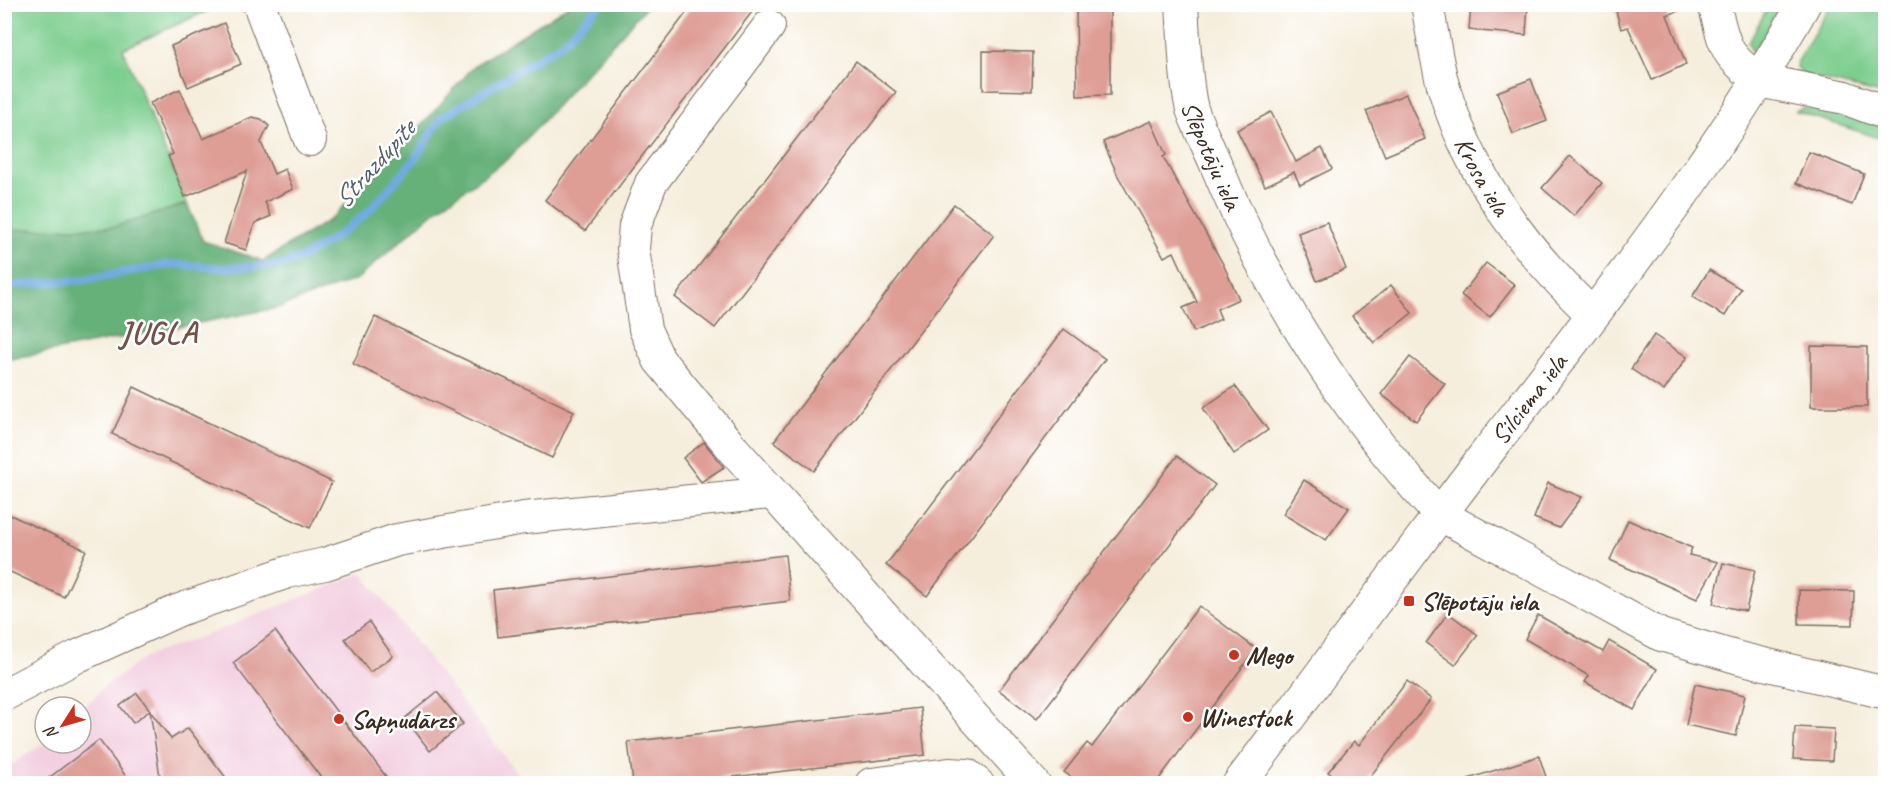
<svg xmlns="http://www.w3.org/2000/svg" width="1890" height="788" font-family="Caveat,sans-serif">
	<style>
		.built { fill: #f3cfe0 }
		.green { fill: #7dce8f; stroke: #5c7c56; stroke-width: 1.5 }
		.forest { fill: #66b17a; stroke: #506e4c; stroke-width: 1.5 }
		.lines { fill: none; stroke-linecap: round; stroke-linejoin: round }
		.stream { stroke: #71aae1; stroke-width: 8 }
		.building { fill: #de9d95 }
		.minor-casing { stroke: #7c6f61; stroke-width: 34 }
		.tertiary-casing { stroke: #7c6f61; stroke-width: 35 }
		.minor { stroke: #fff; stroke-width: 32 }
		.tertiary { stroke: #fff; stroke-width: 33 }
		.poi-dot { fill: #c8321e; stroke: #fff; stroke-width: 2 }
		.labels { text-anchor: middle; stroke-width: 5; stroke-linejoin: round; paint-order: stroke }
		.street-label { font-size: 26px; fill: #3b2a1e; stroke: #fff }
		.poi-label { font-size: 26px; font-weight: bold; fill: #3b2a1e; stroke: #fff; text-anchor: start }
		.water-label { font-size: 27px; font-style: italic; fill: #515d6c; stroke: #fff }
		.district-label { font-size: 32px; font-weight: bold; letter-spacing: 1.5px; fill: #745248; stroke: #fff }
	</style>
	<rect width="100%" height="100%" fill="#fff"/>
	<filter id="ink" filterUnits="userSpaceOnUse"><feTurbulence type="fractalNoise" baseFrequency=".0167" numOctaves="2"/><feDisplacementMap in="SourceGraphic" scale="12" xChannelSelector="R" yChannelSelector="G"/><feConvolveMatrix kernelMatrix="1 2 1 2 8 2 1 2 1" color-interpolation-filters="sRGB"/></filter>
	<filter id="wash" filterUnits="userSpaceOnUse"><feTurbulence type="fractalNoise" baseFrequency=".008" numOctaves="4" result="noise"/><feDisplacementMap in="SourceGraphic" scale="24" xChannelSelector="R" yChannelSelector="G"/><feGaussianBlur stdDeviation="1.35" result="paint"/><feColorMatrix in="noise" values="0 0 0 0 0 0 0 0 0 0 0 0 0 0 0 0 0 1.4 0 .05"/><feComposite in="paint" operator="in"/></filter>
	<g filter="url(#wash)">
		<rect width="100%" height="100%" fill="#f6eedd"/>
		<polygon class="built" points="362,573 525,783 5,784 4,770 45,742 81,743 81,711 107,684 151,654 209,634"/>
		<g class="green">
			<polygon points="4,5 220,5 123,49 187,204 114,227 5,230"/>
			<polygon points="1769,5 1781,5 1753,54 1748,43"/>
			<polygon points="1830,5 1885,5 1885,95 1803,75 1796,65"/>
			<polygon points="1802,108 1863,116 1885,127 1885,140 1796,111"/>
		</g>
		<polygon class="forest" points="571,4 648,5 509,158 435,211 357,279 277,308 5,360 5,230 114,227 187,204 203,241 263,261 331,219 421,126 475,65"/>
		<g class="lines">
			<polyline class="stream" points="4,286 81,280 173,264 222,268 282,265 305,256 340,234 368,212 415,159 441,118 561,44 600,4"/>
		</g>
		<g id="blocks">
			<g class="building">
				<polygon points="693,4 758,4 585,231 545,200"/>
				<polygon points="1076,4 1110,4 1110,95 1077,96"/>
				<polygon points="1471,4 1528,4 1526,35 1469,30"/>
				<polygon points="1614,4 1683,4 1684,9 1667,15 1686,64 1652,80 1628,27 1621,29"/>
				<polygon points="224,23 241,64 188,87 171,46"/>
				<polygon points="983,51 1033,52 1032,91 983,90"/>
				<polygon points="856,61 896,92 715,328 675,297"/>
				<polygon points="1531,79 1547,121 1513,134 1497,92"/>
				<polygon points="180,89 203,139 252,117 261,119 269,126 261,142 274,174 285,169 293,189 265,202 271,216 255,223 246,250 224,243 247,171 185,197 168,156 173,154 150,103"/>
				<polygon points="1406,94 1425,139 1385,156 1366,111"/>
				<polygon points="1271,112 1296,162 1322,148 1332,169 1300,185 1294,172 1265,186 1237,130"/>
				<polygon points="1151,121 1166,155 1163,157 1223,264 1239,299 1217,309 1221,319 1194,332 1183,308 1197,302 1174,252 1164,257 1118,176 1103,142"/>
				<polygon points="1809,152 1864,174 1852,205 1796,183"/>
				<polygon points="1570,156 1602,183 1574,216 1542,188"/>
				<polygon points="954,204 994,235 814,471 774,441"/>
				<polygon points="1327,222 1346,269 1317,281 1298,233"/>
				<polygon points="1486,263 1515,285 1490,317 1461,295"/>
				<polygon points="1709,270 1741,289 1725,316 1692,297"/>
				<polygon points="1391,285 1412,313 1374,343 1352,316"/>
				<polygon points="375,317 574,411 552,458 353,364"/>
				<polygon points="1064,329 1105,359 927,596 886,565"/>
				<polygon points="1654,335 1687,357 1664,391 1631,369"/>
				<polygon points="1811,346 1867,347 1867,407 1811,407"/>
				<polygon points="1410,357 1445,384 1416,421 1381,394"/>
				<polygon points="1235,386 1268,430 1234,454 1203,408"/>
				<polygon points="134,387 332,482 310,528 112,434"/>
				<polygon points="704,442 724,467 701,482 683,458"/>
				<polygon points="1177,456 1215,485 1037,719 999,690"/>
				<polygon points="1304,480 1349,508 1326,540 1283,514"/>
				<polygon points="1548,483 1582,497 1559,528 1534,518"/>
				<polygon points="4,512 86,550 64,597 4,569"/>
				<polygon points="1628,520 1692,548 1689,555 1718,562 1697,599 1610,560"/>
				<polygon points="785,555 790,601 498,637 493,590"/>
				<polygon points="1723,563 1755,570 1746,611 1713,604"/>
				<polygon points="1799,590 1854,591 1853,625 1799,624"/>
				<polygon points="1199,606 1256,649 1156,783 1080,783 1064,772 1087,743 1092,747"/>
				<polygon points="1448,613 1478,635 1455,665 1426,643"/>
				<polygon points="1538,615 1603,652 1609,641 1657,669 1634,710 1585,682 1589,676 1525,639"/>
				<polygon points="369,622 393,656 370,672 345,639"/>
				<polygon points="275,631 391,783 325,783 233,663"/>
				<polygon points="1407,681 1431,699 1365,783 1342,783 1328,772 1354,741 1359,745"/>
				<polygon points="1695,684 1745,695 1736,736 1686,725"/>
				<polygon points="437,692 463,724 430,751 405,718"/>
				<polygon points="137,693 150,710 133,723 120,706"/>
				<polygon points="920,708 925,755 680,783 633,783 628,742"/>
				<polygon points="150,711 171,739 188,728 230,783 161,783"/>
				<polygon points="1795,727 1834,729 1832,761 1793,759"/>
				<polygon points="99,740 131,783 42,783"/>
				<polygon points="1539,756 1548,783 1469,783 1468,779"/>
			</g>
		</g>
	</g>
	<g filter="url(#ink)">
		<use href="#blocks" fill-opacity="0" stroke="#7c6f61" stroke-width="1.5"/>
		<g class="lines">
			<g class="minor-casing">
				<g id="minor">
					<polyline points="259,4 310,140"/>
					<path id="s1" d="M 1182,4 C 1184,33 1185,83 1192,109 C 1199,129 1209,148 1217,167 C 1269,294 1347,414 1439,514 L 1661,635 L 1739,658 L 1886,693"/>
					<path id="s2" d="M 1427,4 C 1432,31 1436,59 1443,85 C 1469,176 1525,251 1593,315"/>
					<path d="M 1714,4 C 1726,48 1723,54 1761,81"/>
					<polyline points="769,26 651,183 635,226 633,249 645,329 659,360 734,450 1034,784"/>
					<polyline points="4,695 78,656 179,610 288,572 325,564 397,540 524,518 770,493"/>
					<polyline points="871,784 949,774 967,775 978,784"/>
				</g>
			</g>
			<g class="tertiary-casing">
				<g id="tertiary">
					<polyline points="1761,81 1843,97 1886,113"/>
					<path id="s3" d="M 1239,784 C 1322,674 1402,563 1486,454 C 1598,309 1713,165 1804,4"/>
				</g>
			</g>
			<use href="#minor" class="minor"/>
			<use href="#tertiary" class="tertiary"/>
		</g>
	</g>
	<g class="poi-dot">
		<rect x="1403" y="595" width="12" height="12" rx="3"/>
		<circle cx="1234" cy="655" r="6"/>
		<circle cx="1188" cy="717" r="6"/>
		<circle cx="339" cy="719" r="6"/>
	</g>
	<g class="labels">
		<g class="street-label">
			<text dy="9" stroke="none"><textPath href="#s1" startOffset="156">Slēpotāju iela</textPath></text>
			<text dy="9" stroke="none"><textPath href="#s2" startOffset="182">Krosa iela</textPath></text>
			<text dy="9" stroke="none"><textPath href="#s3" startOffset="482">Silciema iela</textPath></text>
		</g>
		<g class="poi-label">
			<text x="1421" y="610">Slēpotāju iela</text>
			<text x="1246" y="664">Mego</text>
			<text x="1200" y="726">Winestock</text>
			<text x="351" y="728">Sapņudārzs</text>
		</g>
		<g class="water-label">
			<text transform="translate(374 164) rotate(-48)" y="9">Strazdupīte</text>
		</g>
		<g class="district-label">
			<text x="159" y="343">JUGLA</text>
		</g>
	</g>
	<rect width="1890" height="788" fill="none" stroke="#fff" stroke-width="24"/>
	<g transform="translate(63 725) rotate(233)"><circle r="28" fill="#ffffff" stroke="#b1aaa5" stroke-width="1.5"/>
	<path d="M0-4.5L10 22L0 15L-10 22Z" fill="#c8321e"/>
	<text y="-9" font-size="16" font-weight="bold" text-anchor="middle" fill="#3b2a1e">N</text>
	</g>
</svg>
